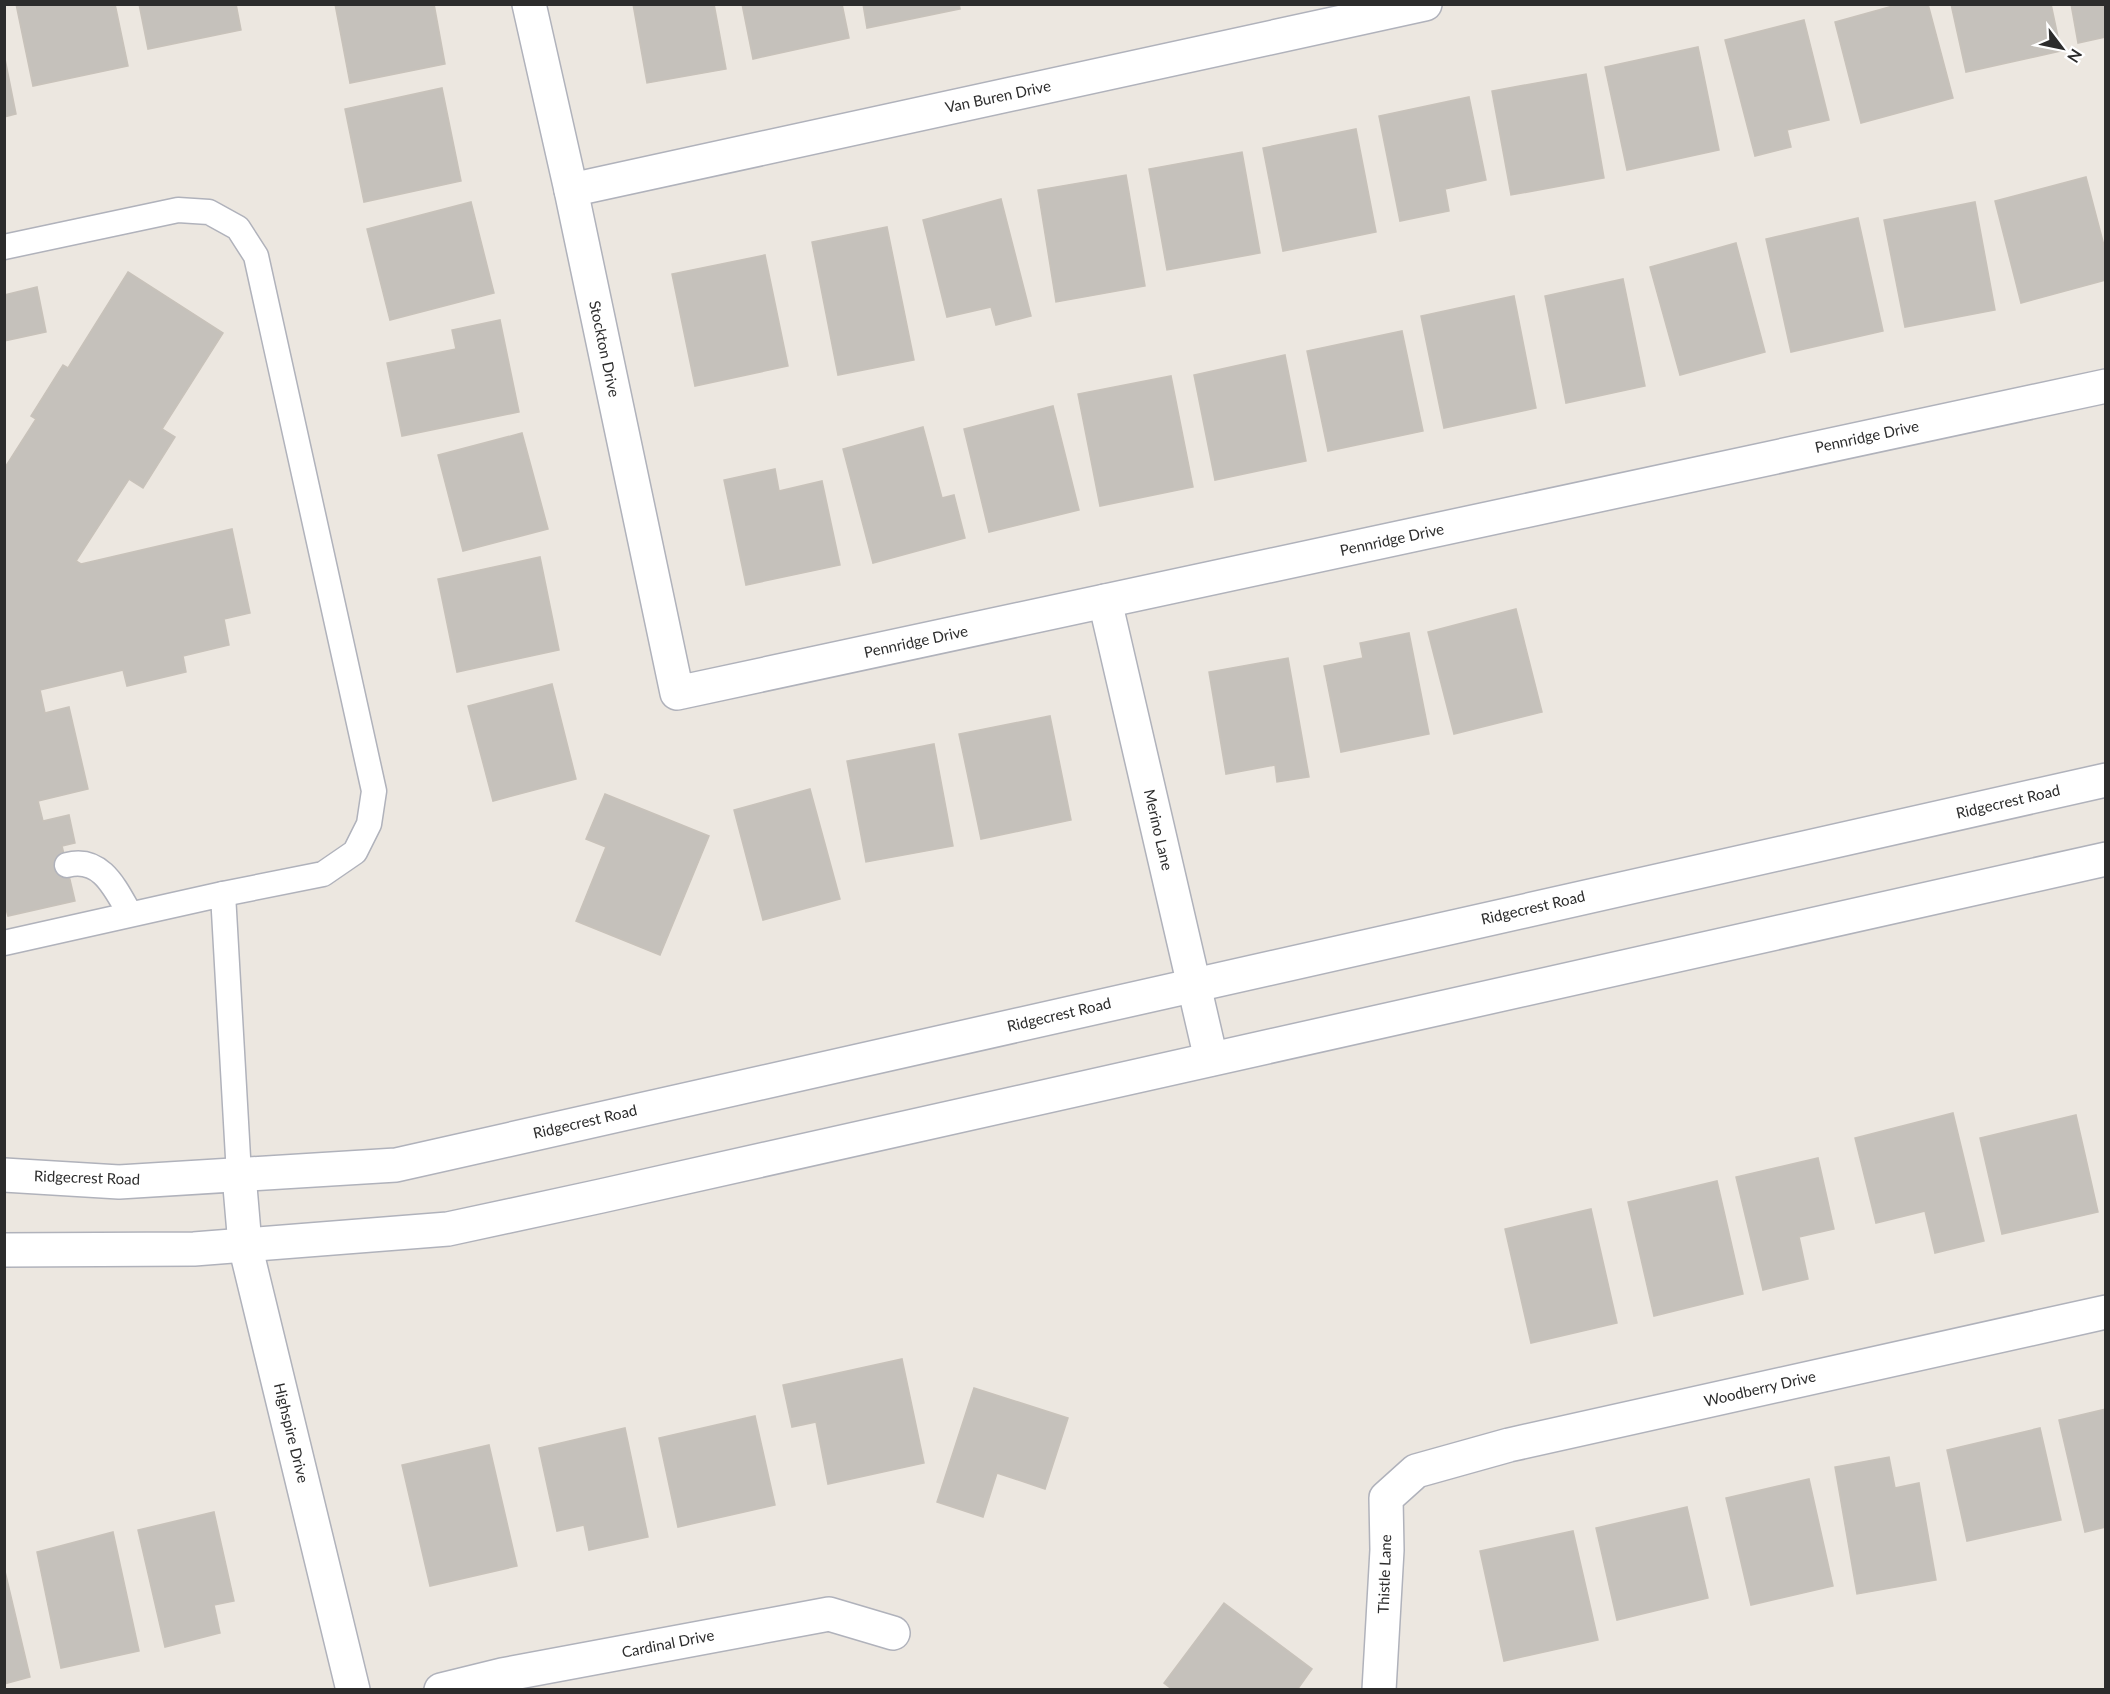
<svg xmlns="http://www.w3.org/2000/svg" width="2110" height="1694" font-family="Lato,sans-serif">
	<style>
		.building { fill: #c5c1bb; stroke: #c8c2ba; stroke-width: 1.5 }
		.lines { fill: none; stroke-linecap: round; stroke-linejoin: round }
		.service-casing { stroke: #b0b2bb; stroke-width: 27 }
		.minor-casing { stroke: #b0b2bb; stroke-width: 36 }
		.secondary-casing { stroke: #b0b2bb; stroke-width: 36 }
		.service { stroke: #fff; stroke-width: 24 }
		.minor { stroke: #fff; stroke-width: 33 }
		.secondary { stroke: #fff; stroke-width: 33 }
		.labels { text-anchor: middle; stroke-width: 4.5; stroke-linejoin: round; paint-order: stroke }
		.street-label { font-size: 15px; fill: #2c2c2c; stroke: #fff }
	</style>
	<rect width="100%" height="100%" fill="#ece7e0"/>
	<g class="building">
		<polygon points="16,4 115,4 128,66 33,86"/>
		<polygon points="139,4 236,4 241,30 148,49"/>
		<polygon points="335,4 434,4 445,64 350,83"/>
		<polygon points="633,4 714,4 726,69 647,83"/>
		<polygon points="742,4 842,4 849,38 753,59"/>
		<polygon points="863,4 959,4 960,9 867,28"/>
		<polygon points="1900,4 1928,4 1953,98 1861,123 1835,22"/>
		<polygon points="1951,4 2051,4 2061,51 1966,72"/>
		<polygon points="2071,4 2106,4 2106,37 2078,43"/>
		<polygon points="1804,20 1829,120 1787,130 1791,147 1755,156 1725,40"/>
		<polygon points="1698,47 1719,150 1627,170 1605,67"/>
		<polygon points="4,54 16,114 4,117"/>
		<polygon points="1586,74 1604,178 1511,195 1492,91"/>
		<polygon points="442,88 461,181 364,202 345,109"/>
		<polygon points="1469,97 1486,180 1445,189 1449,211 1400,221 1379,116"/>
		<polygon points="1356,129 1376,232 1283,251 1263,148"/>
		<polygon points="1242,152 1260,253 1167,270 1149,169"/>
		<polygon points="1126,175 1145,286 1056,302 1038,190"/>
		<polygon points="2086,177 2106,253 2106,280 2021,303 1995,201"/>
		<polygon points="1001,199 1031,316 996,325 991,307 947,317 923,220"/>
		<polygon points="471,202 494,293 390,320 367,229"/>
		<polygon points="1975,202 1995,310 1905,327 1884,220"/>
		<polygon points="1858,218 1883,331 1791,352 1766,239"/>
		<polygon points="887,227 914,360 838,375 812,242"/>
		<polygon points="1736,243 1765,352 1680,375 1650,267"/>
		<polygon points="765,255 788,366 695,386 672,274"/>
		<polygon points="128,272 223,333 162,429 175,437 143,488 129,479 76,561 81,564 232,529 250,613 224,619 229,645 183,656 186,672 127,686 123,670 40,690 45,713 69,707 88,789 38,801 43,821 69,815 75,843 62,846 75,901 8,916 4,902 4,469 36,419 31,416 63,365 68,368"/>
		<polygon points="1623,279 1645,386 1566,403 1545,296"/>
		<polygon points="37,287 46,332 4,341 4,295"/>
		<polygon points="1514,296 1536,408 1444,428 1421,316"/>
		<polygon points="500,320 519,412 402,436 387,363 456,349 452,330"/>
		<polygon points="1402,331 1423,431 1328,451 1307,351"/>
		<polygon points="1285,355 1306,461 1215,480 1194,375"/>
		<polygon points="1171,376 1193,487 1100,506 1078,394"/>
		<polygon points="1053,406 1079,510 989,532 964,429"/>
		<polygon points="923,427 942,498 954,495 965,538 873,563 843,449"/>
		<polygon points="522,433 548,529 463,551 438,455"/>
		<polygon points="775,469 779,491 822,481 840,565 746,585 724,480"/>
		<polygon points="540,557 559,650 457,672 438,579"/>
		<polygon points="1516,609 1542,712 1454,734 1428,632"/>
		<polygon points="1409,633 1429,734 1341,752 1324,666 1363,658 1360,643"/>
		<polygon points="1288,658 1309,777 1277,782 1275,765 1226,774 1209,672"/>
		<polygon points="552,684 576,779 493,801 468,706"/>
		<polygon points="1050,716 1071,820 981,839 959,734"/>
		<polygon points="934,744 953,846 866,862 847,761"/>
		<polygon points="810,789 840,899 763,920 734,810"/>
		<polygon points="605,794 709,836 660,955 576,921 606,847 586,839"/>
		<polygon points="1953,1113 1984,1241 1935,1253 1925,1211 1876,1223 1855,1138"/>
		<polygon points="2076,1115 2098,1212 2002,1234 1980,1138"/>
		<polygon points="1818,1158 1834,1229 1799,1237 1808,1279 1763,1290 1736,1177"/>
		<polygon points="1717,1181 1743,1294 1654,1316 1628,1202"/>
		<polygon points="1591,1209 1617,1323 1531,1343 1505,1229"/>
		<polygon points="902,1359 924,1463 828,1484 816,1422 792,1427 783,1385"/>
		<polygon points="974,1388 1068,1418 1045,1489 997,1473 983,1517 937,1502"/>
		<polygon points="2106,1409 2106,1527 2085,1532 2059,1420"/>
		<polygon points="755,1416 775,1505 678,1527 659,1438"/>
		<polygon points="625,1428 648,1537 589,1550 584,1525 557,1531 539,1448"/>
		<polygon points="2040,1428 2061,1520 1967,1541 1947,1450"/>
		<polygon points="489,1445 517,1566 430,1586 402,1465"/>
		<polygon points="1889,1457 1895,1488 1919,1483 1936,1580 1857,1594 1835,1467"/>
		<polygon points="1809,1479 1833,1586 1751,1605 1726,1498"/>
		<polygon points="1687,1507 1708,1598 1617,1620 1596,1528"/>
		<polygon points="214,1512 234,1601 214,1605 220,1633 165,1647 138,1530"/>
		<polygon points="1573,1531 1598,1640 1504,1661 1480,1551"/>
		<polygon points="113,1532 139,1651 61,1668 37,1552"/>
		<polygon points="4,1567 30,1677 4,1684"/>
		<polygon points="1224,1603 1312,1669 1297,1690 1173,1690 1164,1683"/>
	</g>
	<g class="lines">
		<g class="service-casing">
			<g id="service">
				<polyline points="4,247 178,210 209,212 238,228 256,256 374,791 369,824 355,852 323,874 223,894"/>
				<path d="M 67,865 C 101,856 115,888 130,914"/>
				<polyline points="4,943 223,894 239,1175"/>
			</g>
		</g>
		<g class="minor-casing">
			<g id="minor">
				<polyline points="529,4 571,190 677,693 2106,386"/>
				<polyline points="571,190 1425,4"/>
				<polyline points="1105,601 1211,1059"/>
				<polyline points="239,1175 245,1245 353,1690"/>
				<polyline points="441,1690 502,1675 829,1614 893,1633"/>
				<polyline points="1379,1690 1387,1550 1386,1498 1416,1471 1509,1445 2106,1312"/>
			</g>
		</g>
		<g class="secondary-casing">
			<g id="secondary">
				<polyline points="4,1175 119,1182 396,1165 2106,780"/>
				<polyline points="4,1250 194,1249 448,1229 601,1196 2106,859"/>
			</g>
		</g>
		<use href="#service" class="service"/>
		<use href="#minor" class="minor"/>
		<use href="#secondary" class="secondary"/>
	</g>
	<g class="labels">
		<g class="street-label">
			<text transform="translate(998 97) rotate(-12)" y="5">Van Buren Drive</text>
			<text transform="translate(604 349) rotate(78)" y="5">Stockton Drive</text>
			<text transform="translate(1867 437) rotate(-12)" y="5">Pennridge Drive</text>
			<text transform="translate(1392 540) rotate(-12)" y="5">Pennridge Drive</text>
			<text transform="translate(916 642) rotate(-12)" y="5">Pennridge Drive</text>
			<text transform="translate(2008 802) rotate(-13)" y="5">Ridgecrest Road</text>
			<text transform="translate(1158 830) rotate(77)" y="5">Merino Lane</text>
			<text transform="translate(1533 908) rotate(-13)" y="5">Ridgecrest Road</text>
			<text transform="translate(1059 1015) rotate(-13)" y="5">Ridgecrest Road</text>
			<text transform="translate(585 1122) rotate(-13)" y="5">Ridgecrest Road</text>
			<text transform="translate(87 1178) rotate(2)" y="5">Ridgecrest Road</text>
			<text transform="translate(1760 1389) rotate(-13)" y="5">Woodberry Drive</text>
			<text transform="translate(291 1433) rotate(76)" y="5">Highspire Drive</text>
			<text transform="translate(1385 1574) rotate(-88)" y="5">Thistle Lane</text>
			<text transform="translate(668 1644) rotate(-11)" y="5">Cardinal Drive</text>
		</g>
	</g>
	<rect width="2110" height="1694" fill="none" stroke="#2c2c2c" stroke-width="12"/>
	<g transform="translate(2062 48) rotate(122)" stroke="#ffffff" stroke-width="4.5" paint-order="stroke">
	<path d="M0-4.5L10 22L0 15L-10 22Z" fill="#2c2c2c"/>
	<text y="-9" font-size="16" font-weight="bold" text-anchor="middle" fill="#2c2c2c">N</text>
	</g>
</svg>
